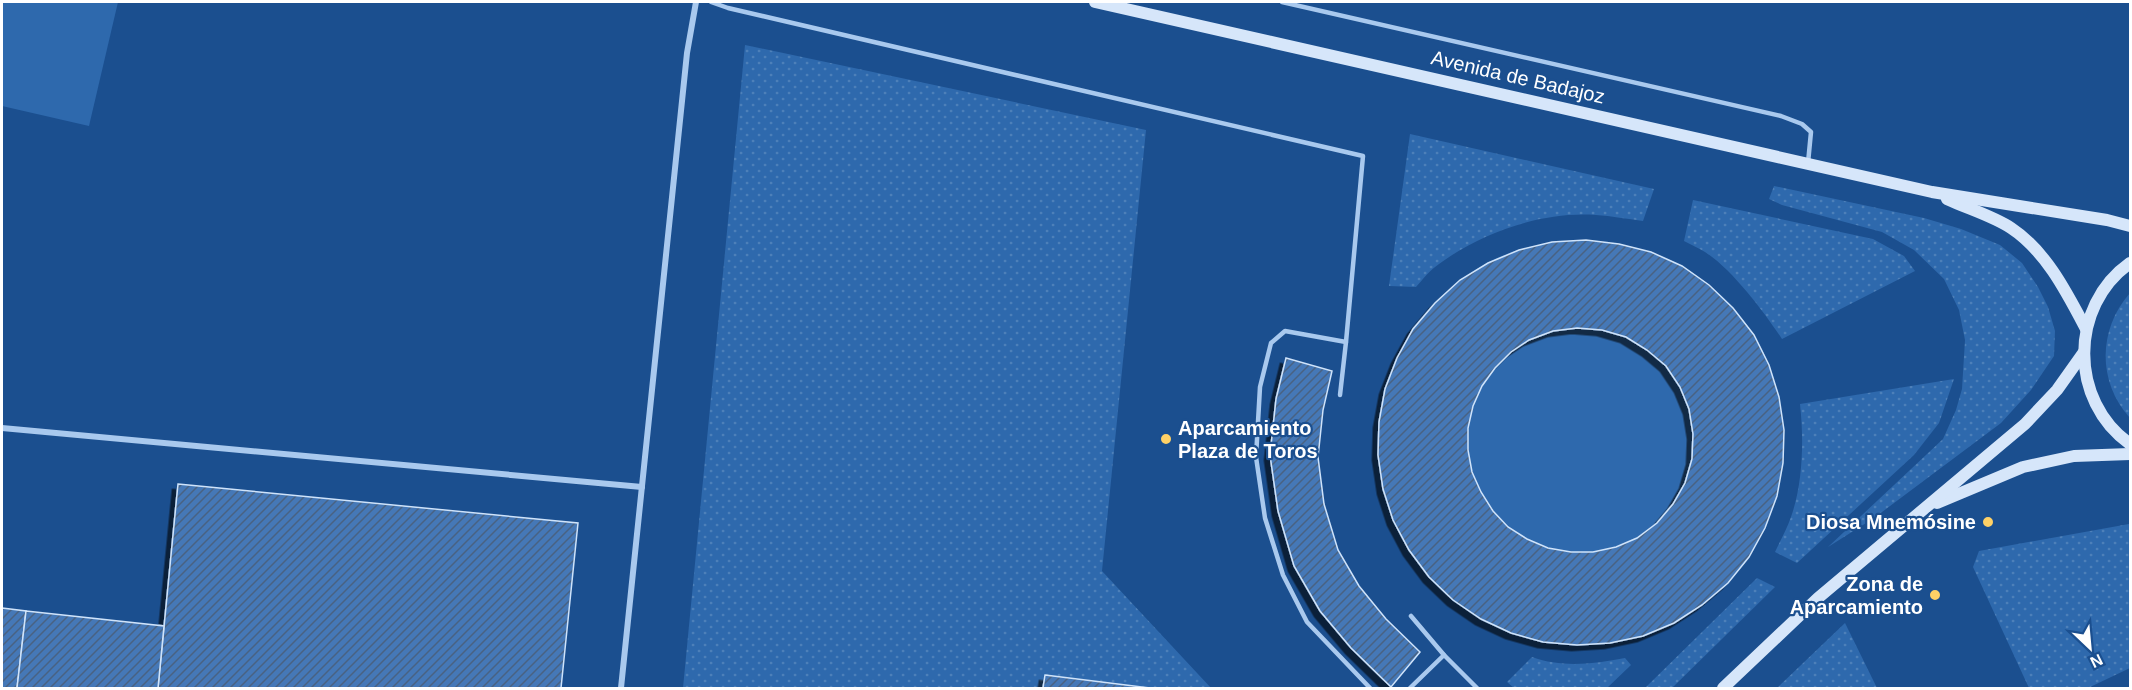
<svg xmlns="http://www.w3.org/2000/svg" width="2132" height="690" font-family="Helvetica,sans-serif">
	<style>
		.grass { fill: url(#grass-dots) }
		.garden { fill: #2e69ad }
		.building { fill: url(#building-hatch); stroke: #cfe3fa; stroke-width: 1.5; fill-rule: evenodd; filter: url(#shadow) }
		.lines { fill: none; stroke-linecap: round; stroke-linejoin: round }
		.lane { stroke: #a9c9ee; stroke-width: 4.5 }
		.street { stroke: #a9c9ee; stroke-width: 6 }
		.secondary { stroke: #d6e6fa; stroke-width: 12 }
		.poi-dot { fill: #ffd166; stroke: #1b4f8f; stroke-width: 2 }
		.labels { text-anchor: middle; stroke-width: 4.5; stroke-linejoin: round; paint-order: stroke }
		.street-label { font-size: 20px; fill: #fff; stroke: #1b4f8f }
		.poi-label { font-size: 20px; font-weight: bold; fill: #fff; stroke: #1b4f8f; text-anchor: end }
	</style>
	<defs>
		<pattern id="grass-dots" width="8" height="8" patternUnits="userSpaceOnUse" patternTransform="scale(1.5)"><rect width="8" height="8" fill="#2e69ad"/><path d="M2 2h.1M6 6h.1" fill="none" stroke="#4d80b9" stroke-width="1.8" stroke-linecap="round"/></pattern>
		<pattern id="building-hatch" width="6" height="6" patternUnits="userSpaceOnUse" patternTransform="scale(1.5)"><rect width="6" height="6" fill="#4478b7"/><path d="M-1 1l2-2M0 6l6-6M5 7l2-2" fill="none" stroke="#486282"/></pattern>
		<filter id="shadow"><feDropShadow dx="-5.5" dy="5.5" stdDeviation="0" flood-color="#0009"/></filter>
	</defs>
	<rect width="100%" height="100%" fill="#1b4f8f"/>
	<g class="grass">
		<polygon points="745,45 1146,130 1102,571 1211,688 683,688"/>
		<path d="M 1410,134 L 1654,189 L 1643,221 C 1627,219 1612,216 1596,215 C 1543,211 1482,232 1439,264 C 1430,270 1423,279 1416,287 L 1389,286 Z"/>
		<polygon points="1774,186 1924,218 1961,229 2000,245 2022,263 2038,287 2048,307 2055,331 2054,356 2031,390 2001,423 1874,518 1828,547 1943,439 1956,410 1962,389 1965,340 1959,310 1944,279 1914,250 1882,232 1782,205 1769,199"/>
		<path d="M 1693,200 L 1873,239 L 1904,256 L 1915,271 L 1782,339 C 1765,313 1731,268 1705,252 C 1699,248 1691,245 1684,241 Z"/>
		<path d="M 2130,293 L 2130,418 C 2097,382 2098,329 2130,293 Z"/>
		<path d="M 1954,379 L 1939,423 L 1914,455 L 1797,563 L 1775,552 C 1780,541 1787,529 1791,517 C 1803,483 1804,440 1800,404 Z"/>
		<polygon points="2129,524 2130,529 2130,668 2088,688 2029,688 1973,567 1979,551"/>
		<polygon points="1757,578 1775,587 1672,688 1645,688"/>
		<polygon points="1845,623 1877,688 1777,688"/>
		<path d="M 1532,657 C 1562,668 1594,664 1625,658 L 1631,665 L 1607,688 L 1514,688 L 1507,682 Z"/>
	</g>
	<g class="garden">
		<polygon points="2,2 118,2 89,126 2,106"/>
		<path d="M 1586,240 C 1607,242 1628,245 1649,252 C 1702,268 1750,315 1770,367 C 1777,387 1781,408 1784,430 L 1610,643 C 1532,648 1467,628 1418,563 C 1409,551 1397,535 1393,520 C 1389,506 1390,473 1389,457 C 1388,440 1383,404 1385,389 C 1386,383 1390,377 1392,372 C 1412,316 1461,268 1518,250 C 1539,244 1564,243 1586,240 Z"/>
	</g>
	<g class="building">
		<path d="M 1586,240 L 1619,244 L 1651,252 L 1682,266 L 1709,285 L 1733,308 L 1754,335 L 1769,365 L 1779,397 L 1784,430 L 1783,463 L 1777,496 L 1765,528 L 1749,557 L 1728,583 L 1702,605 L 1674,623 L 1643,636 L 1610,643 L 1577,645 L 1543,642 L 1511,633 L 1481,619 L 1453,600 L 1429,577 L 1409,550 L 1393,520 L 1383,489 L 1378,455 L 1379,422 L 1385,389 L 1397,358 L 1413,329 L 1435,303 L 1460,280 L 1488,263 L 1519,250 L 1552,242 ZM 1577,328 L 1602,330 L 1626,337 L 1647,350 L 1666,366 L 1680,387 L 1689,409 L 1693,434 L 1692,459 L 1685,483 L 1673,504 L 1657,523 L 1637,538 L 1616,547 L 1593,552 L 1571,552 L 1548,548 L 1527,539 L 1508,527 L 1493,511 L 1481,492 L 1472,472 L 1468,450 L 1468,428 L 1473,406 L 1482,386 L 1495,368 L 1511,352 L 1529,340 L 1553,331 Z"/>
		<polygon points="1286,358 1332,371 1323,410 1318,457 1324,504 1338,550 1359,586 1386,619 1420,652 1391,687 1351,648 1320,611 1294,566 1278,511 1270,455 1276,399"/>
		<polygon points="178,484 578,523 561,688 158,688"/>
		<polygon points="2,608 26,611 17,688 2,688"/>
		<polygon points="26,611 164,626 158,688 17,688"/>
		<polygon points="1045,675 1150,688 1043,688"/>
	</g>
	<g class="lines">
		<g class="lane">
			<polyline points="711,2 728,8 1363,156 1346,342 1285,331 1271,343 1260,387 1256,457 1265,518 1283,575 1307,622 1370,688"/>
			<polyline points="1282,2 1781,116 1802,124 1811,132 1808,163"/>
			<polyline points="1340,395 1346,342"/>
			<polyline points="1411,616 1444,655 1477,688"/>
			<polyline points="1410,688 1444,655"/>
		</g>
		<g class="street">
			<polyline points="2,428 642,487"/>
			<polyline points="621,688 687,53 696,2"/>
		</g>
		<g class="secondary">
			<polyline points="1095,2 1932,192 2107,220 2130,226"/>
			<path d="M 1947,199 C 1966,208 1993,216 2011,228 C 2046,251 2067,293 2086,329"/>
			<path d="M 2130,263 C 2069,306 2069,401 2130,444"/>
			<polyline points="1937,503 2023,467 2074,456 2130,454"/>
			<polyline points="1723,688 1818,598 2025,424 2057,390 2084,352"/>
		</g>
	</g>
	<g class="poi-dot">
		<circle cx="1166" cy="439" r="6"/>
		<circle cx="1988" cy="522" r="6"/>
		<circle cx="1935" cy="595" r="6"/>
	</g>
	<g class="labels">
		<g class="street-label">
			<text transform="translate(1518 77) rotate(13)" y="7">Avenida de Badajoz</text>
		</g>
		<g class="poi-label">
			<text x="1178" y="435" text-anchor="start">Aparcamiento<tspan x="1178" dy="23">Plaza de Toros</tspan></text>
			<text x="1976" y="529">Diosa Mnemósine</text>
			<text x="1923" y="591">Zona de<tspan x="1923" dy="23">Aparcamiento</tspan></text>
		</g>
	</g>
	<rect width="2132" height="690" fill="none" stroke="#ffffff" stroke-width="6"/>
	<g transform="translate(2090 648) rotate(154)" stroke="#1b4f8f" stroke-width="4.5" paint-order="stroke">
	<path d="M0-4.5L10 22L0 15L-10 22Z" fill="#ffffff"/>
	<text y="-9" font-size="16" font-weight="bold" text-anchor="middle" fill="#ffffff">N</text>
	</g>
</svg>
